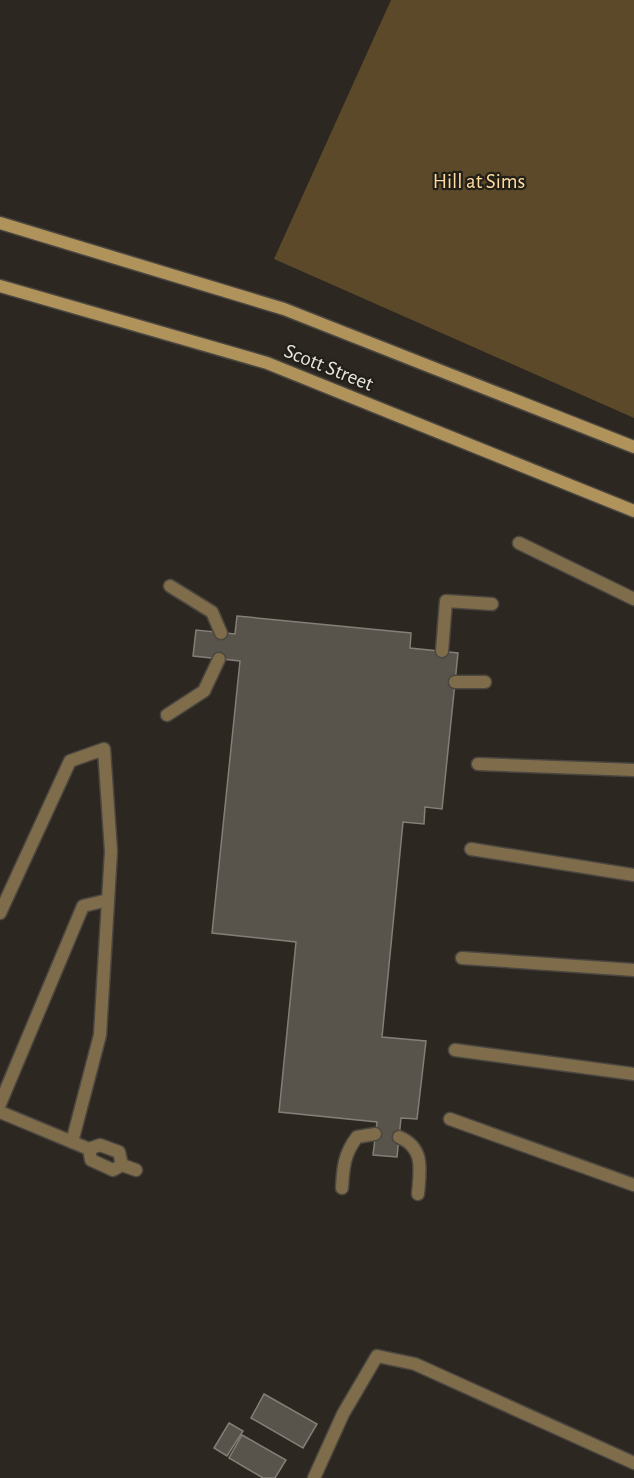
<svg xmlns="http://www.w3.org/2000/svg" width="634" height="1478" font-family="'Alegreya Sans',sans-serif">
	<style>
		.green { fill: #5b4929 }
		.building { fill: #58544c; stroke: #837e76; stroke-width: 1.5 }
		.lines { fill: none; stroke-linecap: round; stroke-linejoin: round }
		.lane-casing { stroke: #4a4640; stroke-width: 15 }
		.secondary-casing { stroke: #4a4640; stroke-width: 15 }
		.lane { stroke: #7f6c4b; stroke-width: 12 }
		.secondary { stroke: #b0925b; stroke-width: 12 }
		.labels { text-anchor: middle; stroke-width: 4.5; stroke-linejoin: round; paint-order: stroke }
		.park-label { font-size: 21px; fill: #ffdb9c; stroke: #221f18 }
		.street-label { font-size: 21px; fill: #e8e5e0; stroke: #221f18 }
	</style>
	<rect width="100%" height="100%" fill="#2c2821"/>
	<polygon class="green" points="391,0 634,0 634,418 274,259"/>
	<g class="building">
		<polygon points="237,616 411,633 410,648 458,653 442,809 425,807 424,824 403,822 382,1037 426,1041 417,1119 401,1118 397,1157 373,1155 377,1122 279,1112 296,942 212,933 240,661 193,656 196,630 235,634"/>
		<polygon points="264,1394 317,1424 303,1448 251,1418"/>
		<polygon points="229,1423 243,1431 227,1456 214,1448"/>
		<polygon points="242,1435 286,1460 275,1478 263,1478 229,1458"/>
	</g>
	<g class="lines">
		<g class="lane-casing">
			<g id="lane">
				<polyline points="519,543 634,599"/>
				<polyline points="170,586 212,612 221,633"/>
				<polyline points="442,651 446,601 492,604"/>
				<polyline points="455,682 485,682"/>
				<polyline points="167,715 204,691 219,659"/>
				<polyline points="478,764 634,770"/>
				<polyline points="471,849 634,875"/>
				<polyline points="0,913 70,761 104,749 111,851 100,1035 72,1142"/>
				<polyline points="462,958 634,970"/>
				<polyline points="455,1050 634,1074"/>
				<polyline points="0,1104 83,906 108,900"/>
				<polyline points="0,1112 89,1149 100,1145 119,1152 122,1165"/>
				<polyline points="450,1119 634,1185"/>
				<path d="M 399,1137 C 425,1148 420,1170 418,1194"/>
				<polyline points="89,1149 91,1160 113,1170 122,1165"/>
				<polyline points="122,1165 136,1170"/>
				<path d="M 342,1188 C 343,1168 344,1154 357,1137 L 375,1134"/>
				<polyline points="314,1478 343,1414 377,1356 415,1364 634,1463"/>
			</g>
		</g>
		<g class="secondary-casing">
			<g id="secondary">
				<polyline points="0,223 284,309 634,447"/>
				<polyline points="0,286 267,363 634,511"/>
			</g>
		</g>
		<use href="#lane" class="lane"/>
		<use href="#secondary" class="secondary"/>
	</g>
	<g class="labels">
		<g class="park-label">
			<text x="479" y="188">Hill at Sims</text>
		</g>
		<g class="street-label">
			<text transform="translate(329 367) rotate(22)" y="7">Scott Street</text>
		</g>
	</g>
</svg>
